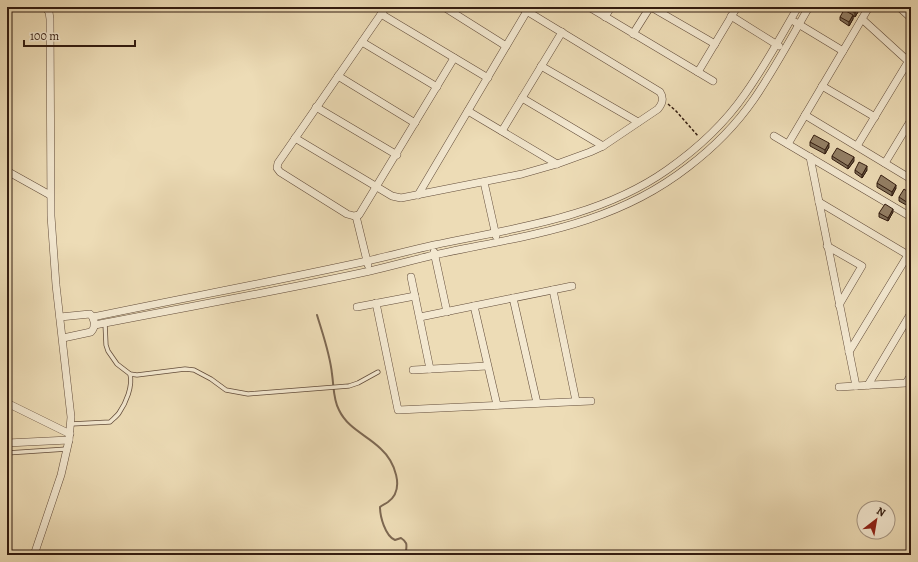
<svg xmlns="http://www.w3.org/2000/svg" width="918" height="562" font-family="Alegreya,serif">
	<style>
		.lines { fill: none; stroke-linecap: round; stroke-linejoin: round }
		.stream { stroke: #7d6852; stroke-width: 2 }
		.lane-casing { stroke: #624c3a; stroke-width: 5 }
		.street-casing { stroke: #624c3a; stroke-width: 8 }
		.path { stroke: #331c10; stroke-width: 1.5; stroke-dasharray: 3 2; stroke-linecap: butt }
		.lane { stroke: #f3e8d0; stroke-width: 3.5 }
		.street { stroke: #f3e8d0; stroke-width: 7 }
		.wall { fill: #7f6e58; stroke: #331c10 }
		.shaded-wall { fill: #685a47; stroke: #331c10 }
		.building { fill: #948066; stroke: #331c10 }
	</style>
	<rect width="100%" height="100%" fill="#eddcb6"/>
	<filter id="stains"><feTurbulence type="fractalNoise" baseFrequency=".005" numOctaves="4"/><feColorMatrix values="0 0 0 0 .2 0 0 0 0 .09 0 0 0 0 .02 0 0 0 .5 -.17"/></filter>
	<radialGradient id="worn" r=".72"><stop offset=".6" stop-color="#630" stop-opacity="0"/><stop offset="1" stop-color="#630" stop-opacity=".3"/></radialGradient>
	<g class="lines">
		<path class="stream" d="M 317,315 C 323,335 330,354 332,374 C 334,387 333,399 339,410 C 348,429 367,435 381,449 C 394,461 406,489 388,502 C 385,504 382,505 380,507 C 380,516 385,536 395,540 L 401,538 C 407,542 407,544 406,551 L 407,553 L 414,555"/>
		<g class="lane-casing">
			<g id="lane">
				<polyline points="105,323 106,345 108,351 117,364 130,374 137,375 185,369 194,370 211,379 226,390 248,394 349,386 358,383 378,372"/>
				<path d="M 71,424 L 110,422 C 113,419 117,416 119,413 C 126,403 133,386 130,374"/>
				<polyline points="7,453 67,449"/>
			</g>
		</g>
		<g class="street-casing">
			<g id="street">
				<polyline points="386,7 278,163 277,168 280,172 347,214 354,216 359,215 454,58"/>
				<polyline points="444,7 506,46"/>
				<polyline points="589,7 713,81"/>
				<polyline points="651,7 715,44"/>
				<polyline points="899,7 911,18"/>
				<polyline points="381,14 488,78"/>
				<polyline points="731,16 779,46"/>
				<polyline points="605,17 611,7"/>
				<polyline points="862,19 908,61"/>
				<polyline points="795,22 843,51"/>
				<polyline points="633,34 650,7"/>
				<polyline points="362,42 437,87"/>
				<polyline points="541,66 638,122"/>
				<polyline points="698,72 737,7"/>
				<polyline points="338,76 415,123"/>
				<polyline points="822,86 875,117"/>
				<polyline points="522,98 603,146"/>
				<polyline points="316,107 397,155"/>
				<polyline points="468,111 557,164"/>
				<polyline points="805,115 911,179"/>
				<polyline points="502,131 562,32"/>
				<polyline points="774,136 911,217"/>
				<path d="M 295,138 L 392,196 L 401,198 L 522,174 L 557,164 L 590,152 L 603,146 L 658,109 C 663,103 664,98 660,92 L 520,7"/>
				<polyline points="788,144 869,7"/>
				<polyline points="857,146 911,57"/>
				<polyline points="810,157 856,386"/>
				<polyline points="885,163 911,120"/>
				<polyline points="7,171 50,195"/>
				<polyline points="484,182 496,236"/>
				<polyline points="418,195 527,11"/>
				<polyline points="819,202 908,255"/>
				<polyline points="356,216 368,265"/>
				<polyline points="827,246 862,266 839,305"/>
				<polyline points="434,252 447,312"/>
				<polyline points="411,277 430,369"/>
				<polyline points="553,290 576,401"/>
				<polyline points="513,298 537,403"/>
				<polyline points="376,303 398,410 591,401"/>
				<polyline points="474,306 497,405"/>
				<polyline points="357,307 415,296"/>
				<path d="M 60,317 L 90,314 C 95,318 96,327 91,332 L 63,338"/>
				<path d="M 93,317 C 184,298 276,281 367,261 C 389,256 412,250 434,245 C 514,228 599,218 667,170 C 697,149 725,123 745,94 C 765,66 781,36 798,7"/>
				<polyline points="420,317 572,286"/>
				<path d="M 95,325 C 186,307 279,291 370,271 C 391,266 413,260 434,255 C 526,235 611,227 688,167 C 713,148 736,125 754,99 C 774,70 791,38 809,7"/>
				<polyline points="849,352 911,250"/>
				<polyline points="413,370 487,366"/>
				<polyline points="868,385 911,313"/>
				<polyline points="839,387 906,383 911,375"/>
				<polyline points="7,403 70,434"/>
				<polyline points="7,443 69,440"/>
				<polyline points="34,555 61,475 69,440 71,417 56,285 51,216 50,19 49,12 45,7"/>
			</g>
		</g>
		<polyline class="path" points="668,104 676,111 698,136"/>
		<use href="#lane" class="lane"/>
		<use href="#street" class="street"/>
	</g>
	<g class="wall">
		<polygon points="847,7 861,7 855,17 853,16 853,19 849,26 840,20 840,17 846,11 846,8"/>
		<polygon points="810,142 829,147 825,154 810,146"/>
		<polygon points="832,156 854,161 848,169 832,159"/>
		<polygon points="855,170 867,170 862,178 855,173"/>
		<polygon points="877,183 896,188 892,196 877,187"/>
		<polygon points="911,194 908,206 899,201 899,197"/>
		<polygon points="893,212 888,221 879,217 879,213"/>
	</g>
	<g class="shaded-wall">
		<polygon points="859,7 861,7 855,17 855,13"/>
		<polygon points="853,15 853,19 849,26 849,22"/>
		<polygon points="829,143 829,147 825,154 825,150"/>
		<polygon points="854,157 854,161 848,169 848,166"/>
		<polygon points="867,166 867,170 862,178 862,175"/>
		<polygon points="896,185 896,188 892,196 892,192"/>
		<polygon points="911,197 911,200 908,206 908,203"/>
		<polygon points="893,209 893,212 888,221 888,218"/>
	</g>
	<g class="building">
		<polygon points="847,7 859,7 855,13 846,8"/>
		<polygon points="844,10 853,15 849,22 840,17"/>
		<polygon points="814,135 829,143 825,150 810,142"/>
		<polygon points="837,148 854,157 848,166 832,156"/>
		<polygon points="859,162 867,166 862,175 855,170"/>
		<polygon points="881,175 896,185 892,192 877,183"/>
		<polygon points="904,189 911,194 911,197 908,203 899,197"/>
		<polygon points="885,204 893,209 888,218 879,213"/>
	</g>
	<rect width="918" height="562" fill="none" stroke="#eddcb6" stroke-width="24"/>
	<rect x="8" y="8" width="902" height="546" fill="none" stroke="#331c10" stroke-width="2"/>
	<rect x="12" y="12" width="894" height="538" fill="none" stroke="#331c10"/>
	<g transform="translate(876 520) rotate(31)"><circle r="19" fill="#f3e8d0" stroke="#a69683"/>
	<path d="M0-3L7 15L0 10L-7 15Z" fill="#8f2418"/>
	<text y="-6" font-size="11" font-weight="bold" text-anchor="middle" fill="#331c10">N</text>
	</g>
	<path d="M24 40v6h111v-6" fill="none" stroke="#331c10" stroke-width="2"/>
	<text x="30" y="40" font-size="12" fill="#331c10" stroke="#f3e8d0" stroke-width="3" paint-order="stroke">100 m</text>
	<rect width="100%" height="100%" filter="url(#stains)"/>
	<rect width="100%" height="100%" fill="url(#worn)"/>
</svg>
